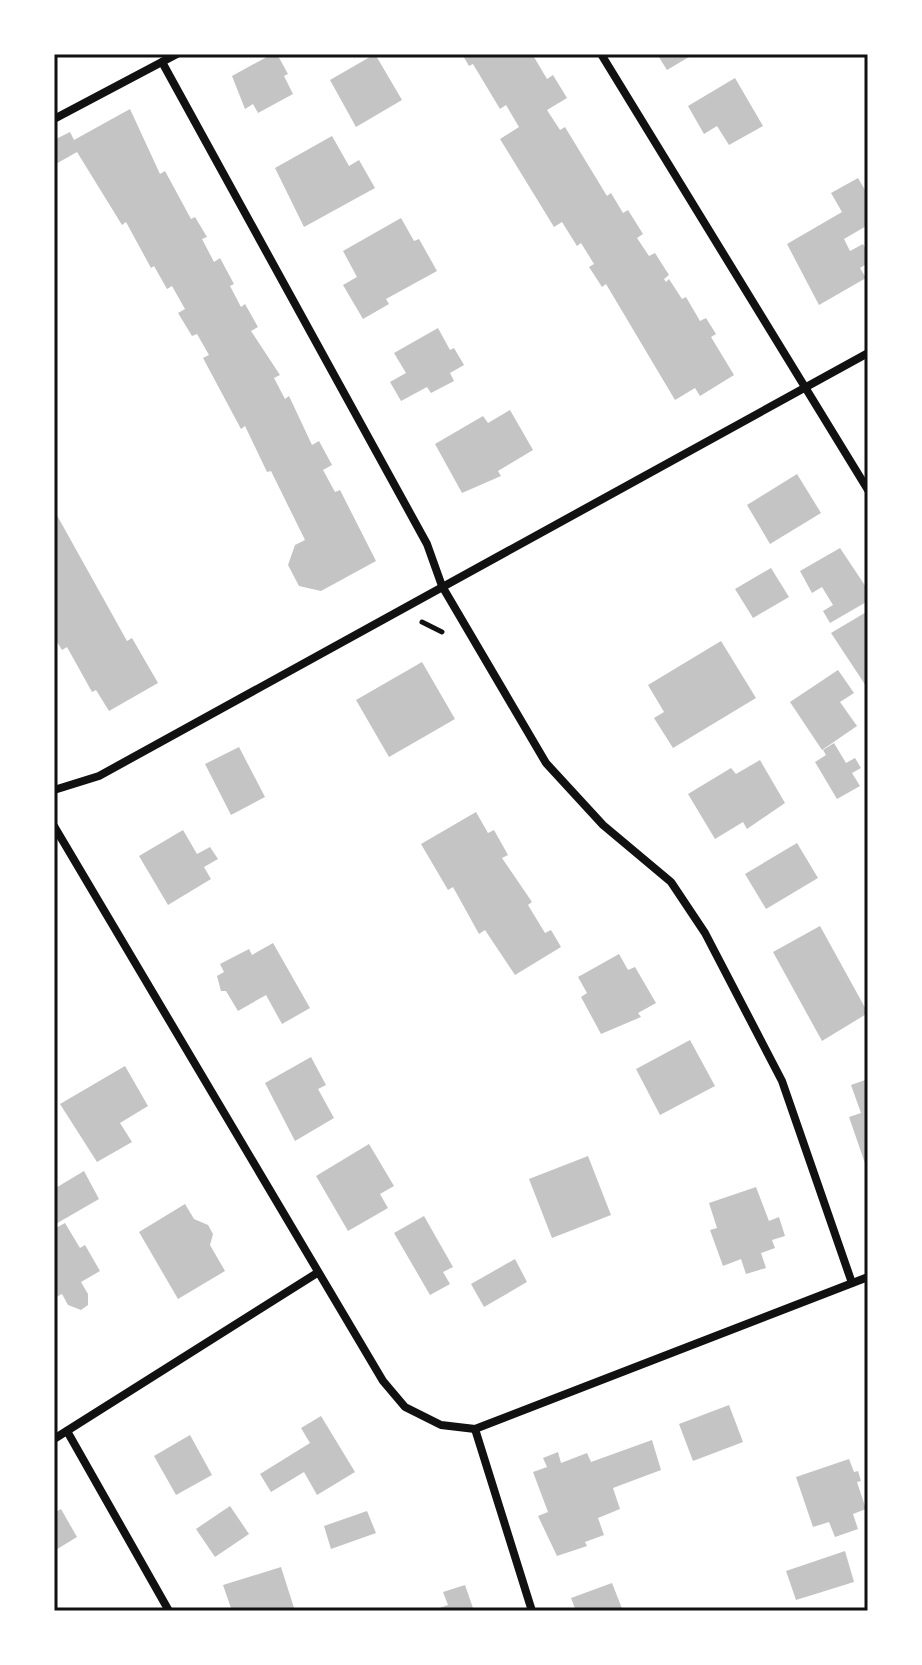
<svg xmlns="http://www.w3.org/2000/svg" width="922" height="1665" font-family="'Exo 2',sans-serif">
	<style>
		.building { fill: #c4c4c4 }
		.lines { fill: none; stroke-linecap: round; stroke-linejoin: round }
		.path { stroke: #111; stroke-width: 5 }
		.minor { stroke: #111; stroke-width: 8 }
		.neatline { fill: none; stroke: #111; stroke-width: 3 }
	</style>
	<rect width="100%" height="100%" fill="#fff"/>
	<g class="building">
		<polygon points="272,54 277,54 288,74 284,76 293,94 258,113 253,104 245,109 232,76"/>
		<polygon points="375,54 402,100 356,127 330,80"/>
		<polygon points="462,54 538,54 534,57 547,79 553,75 567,98 547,110 560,130 565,127 607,196 611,193 623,213 628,210 643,234 637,238 649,256 655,253 669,275 664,279 666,282 669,279 682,299 686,297 700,321 706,318 716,334 711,337 734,375 700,396 695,388 675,400 606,284 602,287 589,267 594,264 581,243 577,246 562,222 554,227 500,139 519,127 506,105 500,109 473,64 469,66"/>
		<polygon points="657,54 694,54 667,70"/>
		<polygon points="735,78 763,126 729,145 717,126 704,134 688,106"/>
		<polygon points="130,109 160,174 165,171 191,219 195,217 207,237 202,239 214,262 220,258 234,284 230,286 241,307 245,304 258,327 251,331 280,375 274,378 285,399 289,396 312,445 319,441 332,465 323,470 335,492 340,490 376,561 321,591 299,586 288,565 295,545 305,540 271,471 267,472 245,426 241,429 203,358 209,355 197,334 192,336 178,313 185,309 172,286 167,289 154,266 151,268 126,222 122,225 77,152 54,165 54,140 70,132 74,140"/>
		<polygon points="332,136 349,166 359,160 375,188 304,227 275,168"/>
		<polygon points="858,178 868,195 868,225 844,239 850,251 863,244 868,253 868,263 860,268 866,278 819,305 787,244 842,212 831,193"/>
		<polygon points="401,218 414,241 419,239 437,271 386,299 389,304 363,319 343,285 357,277 343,251"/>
		<polygon points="438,328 450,350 454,348 464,365 450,373 454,381 431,393 427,387 401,401 390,382 406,373 394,353"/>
		<polygon points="510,410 533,450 498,471 501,476 462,493 435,444 483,416 488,423"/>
		<polygon points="797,474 821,513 770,544 747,505"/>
		<polygon points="54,510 127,641 132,638 158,683 109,711 96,690 92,692 67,647 62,650 54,637"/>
		<polygon points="840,548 868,590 868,601 830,623 823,611 833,605 822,587 812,593 800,571"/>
		<polygon points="771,568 789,597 753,618 735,589"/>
		<polygon points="868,611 868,689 831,633"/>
		<polygon points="721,641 756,698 673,748 654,718 664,712 648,685"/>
		<polygon points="422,662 455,719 389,757 356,700"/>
		<polygon points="838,670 854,693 840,702 857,726 822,750 790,702"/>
		<polygon points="834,743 846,763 855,758 861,768 852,773 860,786 837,799 815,762 826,755 823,750"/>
		<polygon points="239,747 265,797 231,815 205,764"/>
		<polygon points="760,760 785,803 747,829 743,822 715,839 688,794 731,768 736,774"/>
		<polygon points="476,812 488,833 494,830 508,855 502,858 532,902 528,905 545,933 551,930 561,947 515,975 485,930 479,934 453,887 448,890 421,844"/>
		<polygon points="183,830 197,854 210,847 218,859 204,867 211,879 168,905 139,856"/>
		<polygon points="797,843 818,878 766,909 745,874"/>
		<polygon points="820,926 868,1013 822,1041 773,952"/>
		<polygon points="273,943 310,1008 282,1024 266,995 238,1011 226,991 221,991 217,976 224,972 220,964 249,949 252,955"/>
		<polygon points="619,954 628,970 635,967 656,1003 638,1013 641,1017 601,1034 581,997 587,993 578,977"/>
		<polygon points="690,1040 715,1086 660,1115 636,1069"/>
		<polygon points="311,1057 326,1085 318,1089 334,1118 295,1141 265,1083"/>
		<polygon points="125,1066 148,1106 120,1123 132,1142 97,1162 60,1104"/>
		<polygon points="868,1079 868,1172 849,1117 861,1113 851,1085"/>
		<polygon points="369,1144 394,1186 380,1194 388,1208 348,1231 316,1176"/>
		<polygon points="588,1156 611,1215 552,1238 529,1179"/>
		<polygon points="84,1171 99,1199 54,1225 54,1189"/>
		<polygon points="756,1187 769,1221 779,1217 785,1236 772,1240 775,1248 761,1253 766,1268 746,1274 741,1259 723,1266 710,1230 717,1228 709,1203"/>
		<polygon points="185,1204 194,1219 208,1225 213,1234 210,1245 225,1271 178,1299 139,1232"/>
		<polygon points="424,1216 453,1267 443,1272 450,1284 430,1295 394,1233"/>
		<polygon points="65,1223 80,1248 85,1245 100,1271 81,1282 88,1294 88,1305 81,1310 68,1305 62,1294 54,1298 54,1229"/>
		<polygon points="515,1259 527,1282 484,1307 471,1284"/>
		<polygon points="729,1405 743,1442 693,1461 679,1424"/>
		<polygon points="321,1416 355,1472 317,1495 304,1472 271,1492 260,1474 310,1443 301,1428"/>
		<polygon points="190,1435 212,1475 176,1495 154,1456"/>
		<polygon points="652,1440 661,1470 613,1488 620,1509 598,1518 604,1535 585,1542 587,1546 557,1556 538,1516 548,1512 533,1472 547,1467 543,1458 558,1452 561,1463 587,1453 591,1462"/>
		<polygon points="849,1459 854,1472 858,1471 861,1481 857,1482 866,1509 853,1514 858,1529 835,1537 829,1522 813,1527 796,1477"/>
		<polygon points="230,1506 249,1534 215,1557 196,1529"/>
		<polygon points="61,1509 77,1537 54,1551 54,1513"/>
		<polygon points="367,1511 376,1533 331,1549 324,1526"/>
		<polygon points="845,1551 854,1582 796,1600 786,1571"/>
		<polygon points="281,1567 295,1611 232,1611 223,1585"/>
		<polygon points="612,1583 623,1611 576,1611 571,1598"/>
		<polygon points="465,1585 474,1611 431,1611 448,1605 443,1592"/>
	</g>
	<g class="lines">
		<polyline class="path" points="422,622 442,632"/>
		<g class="minor">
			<polyline points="601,54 868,490"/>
			<polyline points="162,62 427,544 442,586 546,763 603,825 671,882 705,933 782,1081 852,1283"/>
			<polyline points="54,119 177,54"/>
			<polyline points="54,790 99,776 868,353"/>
			<polyline points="54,826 383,1381 405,1407 441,1425 475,1429 868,1277"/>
			<polyline points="475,1429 532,1611"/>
			<polyline points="67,1431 169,1611"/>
			<polyline points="54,1439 317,1273"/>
		</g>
	</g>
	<rect width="922" height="1665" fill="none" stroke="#ffffff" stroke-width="112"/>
	<rect x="56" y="56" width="810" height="1553" class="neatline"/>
</svg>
